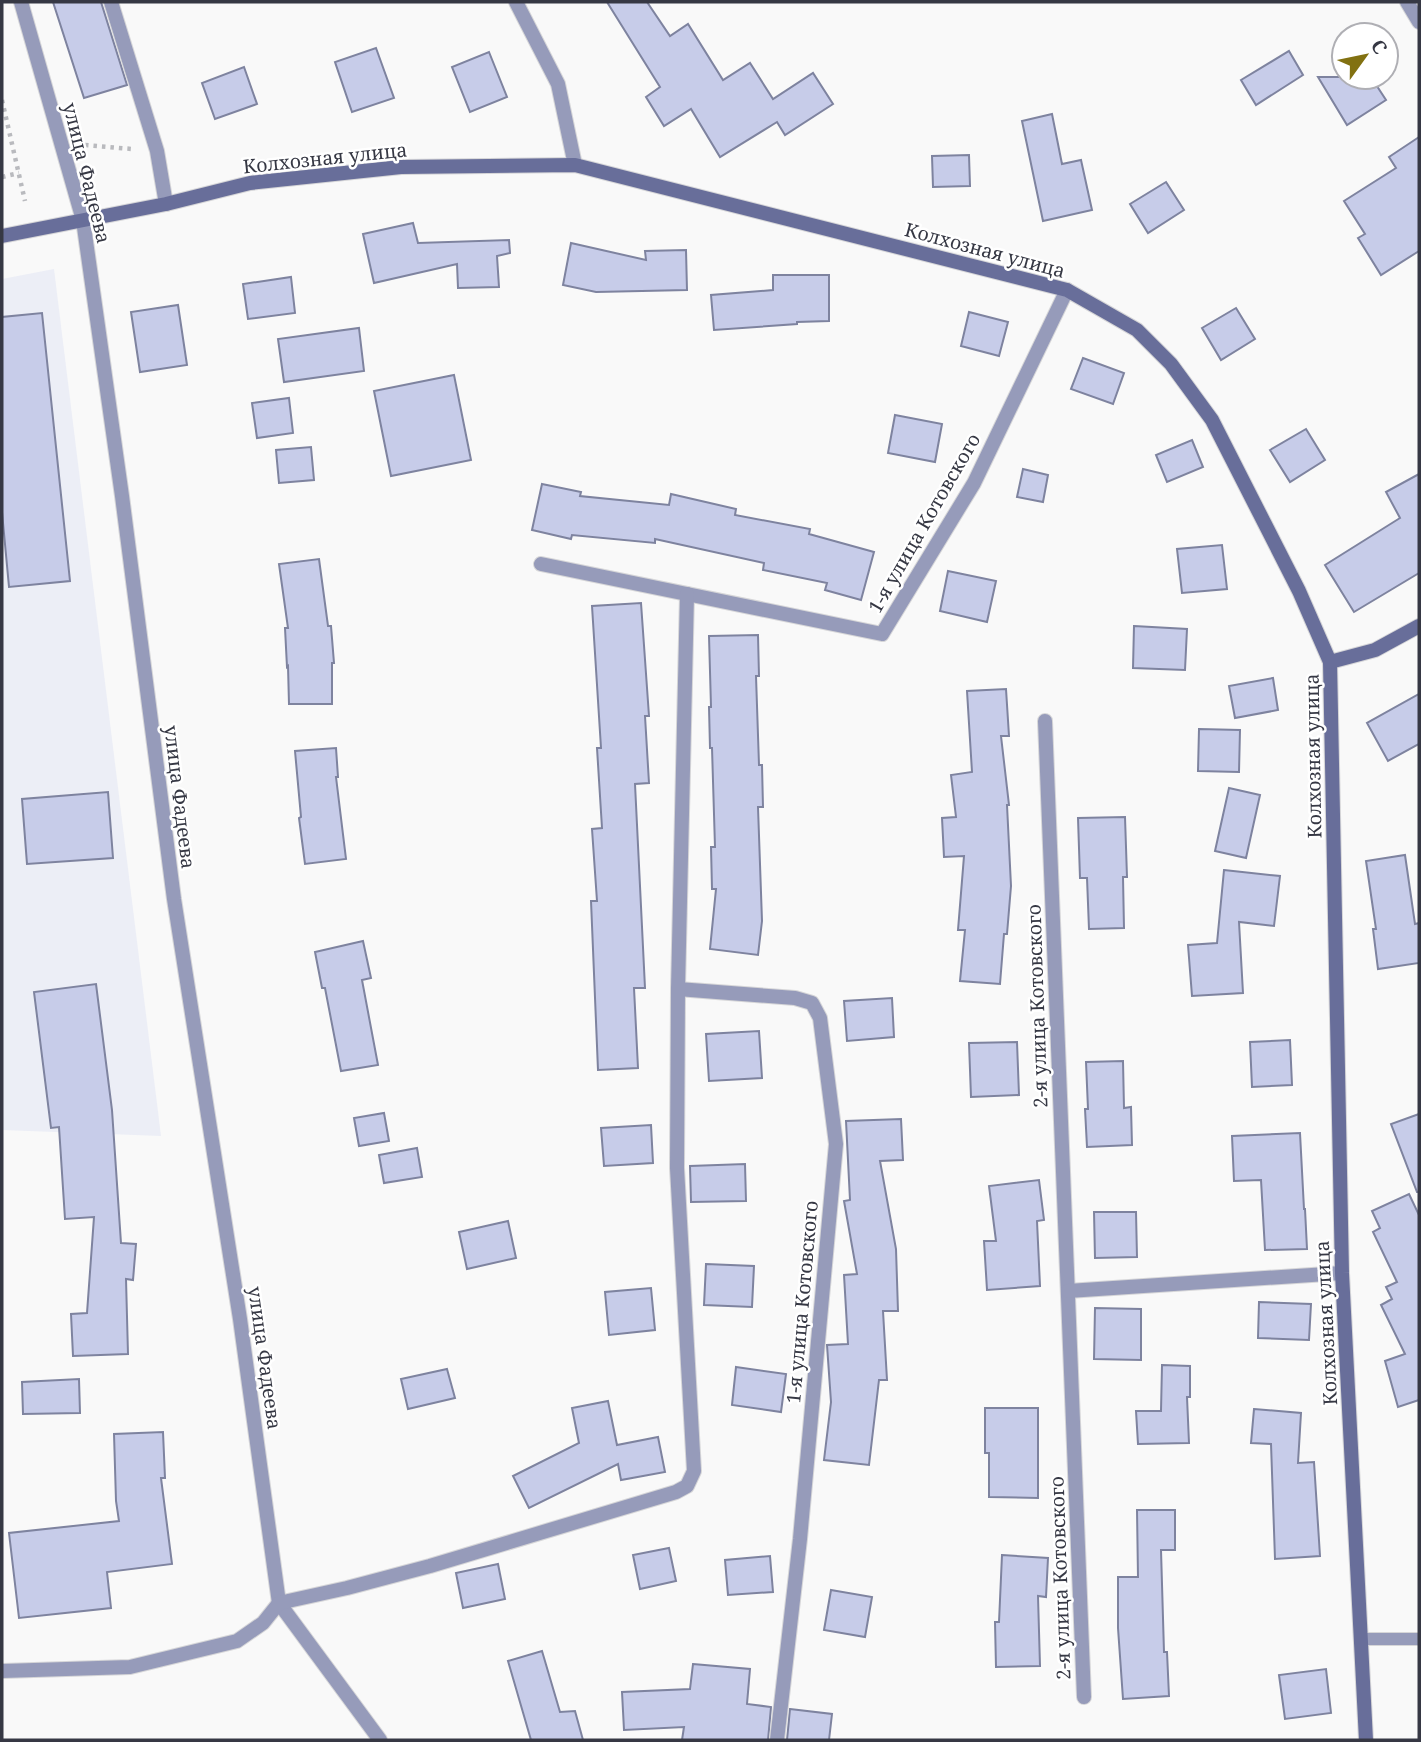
<svg xmlns="http://www.w3.org/2000/svg" width="1421" height="1742" font-family="'Noto Serif',serif">
	<style>
		.built { fill: #eceef6 }
		.building { fill: #c7cce9; stroke: #7e839f; stroke-width: 2 }
		.lines { fill: none; stroke-linecap: round; stroke-linejoin: round }
		.lane-casing { stroke: #d6d6d8; stroke-width: 14 }
		.street-casing { stroke: #d6d6d8; stroke-width: 16 }
		.secondary-casing { stroke: #d6d6d8; stroke-width: 16 }
		.path { stroke: #b9babe; stroke-width: 4.5; stroke-dasharray: 3.5 5; stroke-linecap: butt }
		.lane { stroke: #969bba; stroke-width: 12 }
		.street { stroke: #969bba; stroke-width: 14 }
		.secondary { stroke: #686e9a; stroke-width: 14 }
		.labels { text-anchor: middle; stroke-width: 5; stroke-linejoin: round; paint-order: stroke }
		.street-label { font-size: 19px; fill: #363844; stroke: #fff }
	</style>
	<rect width="100%" height="100%" fill="#f9f9f9"/>
	<polygon class="built" points="54,269 161,1136 2,1130 2,279"/>
	<g class="building">
		<polygon points="53,2 101,2 127,85 84,98"/>
		<polygon points="607,2 647,2 670,36 688,24 723,80 750,63 773,99 813,73 833,104 785,135 777,122 720,157 691,109 664,126 646,97 660,87"/>
		<polygon points="376,48 394,98 352,112 335,62"/>
		<polygon points="1289,51 1303,75 1256,105 1241,80"/>
		<polygon points="489,52 507,97 470,112 452,67"/>
		<polygon points="244,67 257,104 215,119 202,83"/>
		<polygon points="1318,77 1371,77 1386,100 1347,125"/>
		<polygon points="1052,114 1062,164 1081,160 1092,210 1043,221 1022,121"/>
		<polygon points="1419,137 1419,251 1381,275 1358,238 1365,234 1344,201 1396,168 1389,157"/>
		<polygon points="969,155 970,186 933,187 932,156"/>
		<polygon points="1166,182 1184,210 1148,233 1130,204"/>
		<polygon points="413,223 418,243 509,240 510,253 497,256 499,287 458,288 457,264 374,283 363,234"/>
		<polygon points="571,243 646,260 645,251 686,250 687,290 596,292 563,285"/>
		<polygon points="773,275 829,275 829,321 797,322 797,324 714,330 711,295 773,290"/>
		<polygon points="291,277 295,313 248,319 243,284"/>
		<polygon points="178,305 187,365 140,372 131,312"/>
		<polygon points="1236,308 1255,339 1221,360 1202,328"/>
		<polygon points="969,312 1008,322 999,356 961,346"/>
		<polygon points="42,313 70,581 9,587 2,512 2,317"/>
		<polygon points="359,328 364,371 284,382 278,339"/>
		<polygon points="1083,358 1124,373 1113,404 1071,389"/>
		<polygon points="454,375 471,460 391,476 374,391"/>
		<polygon points="289,398 293,433 257,438 252,403"/>
		<polygon points="895,415 942,424 935,462 888,453"/>
		<polygon points="1306,429 1325,460 1290,482 1270,450"/>
		<polygon points="1192,440 1203,467 1167,482 1156,455"/>
		<polygon points="311,447 314,480 279,483 276,450"/>
		<polygon points="1023,469 1048,475 1043,502 1017,497"/>
		<polygon points="1419,474 1419,573 1354,612 1325,565 1400,518 1386,492"/>
		<polygon points="542,484 581,492 580,496 669,505 671,494 736,509 735,515 810,529 809,534 874,552 861,600 825,590 827,583 763,570 764,563 655,539 655,543 572,535 571,539 532,530"/>
		<polygon points="1222,545 1227,589 1182,593 1177,549"/>
		<polygon points="319,559 328,626 331,626 334,663 332,663 332,704 289,704 288,666 287,667 285,628 288,628 279,564"/>
		<polygon points="948,571 996,581 987,622 940,611"/>
		<polygon points="641,603 649,716 645,716 649,783 635,784 645,988 634,988 638,1068 598,1070 591,901 597,901 592,829 602,828 597,748 601,748 592,606"/>
		<polygon points="1134,626 1187,629 1185,670 1133,668"/>
		<polygon points="758,635 759,676 756,676 759,765 762,765 763,807 758,807 762,921 758,955 710,949 716,889 712,889 711,847 715,847 712,748 710,748 709,707 711,707 709,636"/>
		<polygon points="1273,678 1278,710 1235,718 1229,686"/>
		<polygon points="1006,689 1009,736 1001,736 1009,805 1007,805 1011,886 1007,934 1004,934 1000,984 960,981 965,930 958,930 964,856 944,857 942,818 956,817 951,775 972,772 967,691"/>
		<polygon points="1419,694 1419,744 1388,761 1367,723"/>
		<polygon points="1199,729 1240,730 1239,772 1198,771"/>
		<polygon points="336,748 338,777 336,777 346,859 305,864 299,818 301,817 295,751"/>
		<polygon points="1229,788 1260,795 1246,858 1215,851"/>
		<polygon points="108,792 113,858 27,864 22,799"/>
		<polygon points="1125,817 1127,877 1123,877 1124,928 1089,929 1087,878 1080,878 1078,818"/>
		<polygon points="1405,855 1415,924 1419,923 1419,963 1378,969 1373,929 1376,929 1366,861"/>
		<polygon points="1224,870 1280,876 1274,926 1239,922 1243,993 1192,996 1188,945 1217,943"/>
		<polygon points="363,941 371,978 362,980 378,1065 341,1071 325,988 322,988 315,952"/>
		<polygon points="96,984 112,1110 121,1243 136,1244 133,1280 126,1279 128,1354 73,1356 71,1314 87,1313 94,1217 65,1219 59,1127 51,1128 34,992"/>
		<polygon points="892,998 894,1037 847,1041 844,1001"/>
		<polygon points="759,1031 762,1078 709,1081 706,1034"/>
		<polygon points="1290,1040 1292,1085 1252,1087 1250,1042"/>
		<polygon points="1017,1042 1019,1095 971,1097 969,1043"/>
		<polygon points="1123,1061 1124,1108 1131,1107 1132,1145 1087,1147 1085,1109 1088,1109 1086,1062"/>
		<polygon points="384,1113 389,1141 359,1146 354,1118"/>
		<polygon points="1419,1114 1419,1192 1417,1192 1391,1124"/>
		<polygon points="901,1119 903,1160 880,1161 896,1249 898,1311 883,1311 887,1380 879,1380 869,1465 824,1460 831,1402 827,1345 848,1344 844,1275 857,1274 844,1201 850,1200 846,1121"/>
		<polygon points="651,1125 653,1163 604,1166 601,1128"/>
		<polygon points="1300,1133 1304,1209 1305,1209 1307,1249 1265,1250 1261,1180 1234,1181 1232,1136"/>
		<polygon points="417,1148 422,1177 384,1183 379,1155"/>
		<polygon points="745,1164 746,1201 691,1202 690,1166"/>
		<polygon points="1039,1180 1044,1220 1037,1221 1040,1286 987,1290 984,1241 996,1241 989,1186"/>
		<polygon points="1409,1194 1419,1215 1419,1400 1398,1407 1385,1361 1405,1354 1381,1305 1392,1299 1386,1287 1397,1282 1373,1232 1380,1228 1372,1211"/>
		<polygon points="1094,1212 1136,1212 1137,1257 1095,1258"/>
		<polygon points="508,1221 516,1258 467,1269 459,1232"/>
		<polygon points="706,1264 754,1266 752,1307 704,1305"/>
		<polygon points="651,1288 655,1330 609,1335 605,1292"/>
		<polygon points="1259,1302 1311,1304 1309,1340 1258,1338"/>
		<polygon points="1095,1308 1141,1309 1141,1360 1094,1359"/>
		<polygon points="1162,1365 1190,1366 1190,1397 1187,1397 1189,1443 1138,1444 1136,1411 1161,1411"/>
		<polygon points="736,1367 786,1374 781,1412 732,1405"/>
		<polygon points="447,1369 455,1398 408,1409 401,1379"/>
		<polygon points="79,1379 80,1413 23,1414 22,1382"/>
		<polygon points="608,1401 617,1445 658,1437 665,1472 621,1480 618,1464 529,1508 513,1476 579,1443 572,1408"/>
		<polygon points="985,1408 1038,1408 1038,1498 989,1497 989,1453 985,1453"/>
		<polygon points="1254,1409 1301,1413 1298,1463 1314,1462 1320,1556 1275,1559 1271,1444 1251,1443"/>
		<polygon points="163,1432 165,1478 161,1478 172,1564 107,1572 111,1608 19,1618 9,1533 119,1521 116,1501 114,1434"/>
		<polygon points="1137,1510 1175,1510 1175,1550 1161,1550 1164,1652 1167,1652 1169,1696 1123,1699 1118,1628 1118,1577 1138,1577"/>
		<polygon points="669,1548 676,1581 640,1589 633,1555"/>
		<polygon points="1002,1555 1048,1558 1046,1597 1038,1596 1040,1666 996,1667 995,1622 999,1622"/>
		<polygon points="770,1556 773,1592 728,1595 725,1560"/>
		<polygon points="498,1564 505,1599 463,1608 456,1573"/>
		<polygon points="831,1590 872,1597 865,1637 824,1630"/>
		<polygon points="542,1651 560,1712 575,1711 583,1740 531,1740 508,1661"/>
		<polygon points="693,1664 750,1669 747,1704 771,1707 768,1740 682,1740 684,1727 624,1730 622,1692 690,1689"/>
		<polygon points="1326,1669 1331,1713 1285,1719 1279,1675"/>
		<polygon points="790,1709 832,1714 829,1740 787,1740"/>
	</g>
	<g class="lines">
		<g class="lane-casing">
			<polyline id="lane" points="1361,1639 1419,1639"/>
		</g>
		<g class="street-casing">
			<g id="street">
				<polyline points="21,2 83,220 122,496 174,899 240,1319 279,1603 380,1740"/>
				<polyline points="111,2 157,151 166,204"/>
				<polyline points="516,2 558,84 575,165"/>
				<polyline points="1407,2 1419,22"/>
				<polyline points="541,564 882,634 974,483 1067,290"/>
				<polyline points="1045,721 1084,1697"/>
				<polyline points="678,989 795,998 812,1003 820,1018 836,1144 800,1539 777,1740"/>
				<polyline points="1068,1291 1342,1273"/>
				<polyline points="2,1671 130,1667 237,1641 263,1623 279,1603 347,1588 430,1566 676,1492 687,1486 694,1471 677,1168 678,989 687,594"/>
			</g>
		</g>
		<g class="secondary-casing">
			<g id="secondary">
				<polyline points="2,236 166,204 250,183 401,167 575,165 1067,290 1137,330 1171,364 1212,420 1299,591 1330,662 1342,1273 1366,1740"/>
				<polyline points="1330,662 1375,650 1419,626"/>
			</g>
		</g>
		<g class="path">
			<polyline points="2,100 25,201"/>
			<polyline points="85,145 132,149"/>
			<polyline points="2,177 19,173"/>
		</g>
		<use href="#lane" class="lane"/>
		<use href="#street" class="street"/>
		<use href="#secondary" class="secondary"/>
	</g>
	<g class="labels">
		<g class="street-label">
			<text transform="translate(325 158) rotate(-6)" y="7">Колхозная улица</text>
			<text transform="translate(87 173) rotate(76)" y="7">улица Фадеева</text>
			<text transform="translate(985 250) rotate(15)" y="7">Колхозная улица</text>
			<text transform="translate(924 523) rotate(-60)" y="7">1-я улица Котовского</text>
			<text transform="translate(1313 756) rotate(-91)" y="7">Колхозная улица</text>
			<text transform="translate(180 797) rotate(83)" y="7">улица Фадеева</text>
			<text transform="translate(1037 1006) rotate(-92)" y="7">2-я улица Котовского</text>
			<text transform="translate(802 1302) rotate(-85)" y="7">1-я улица Котовского</text>
			<text transform="translate(1326 1323) rotate(-93)" y="7">Колхозная улица</text>
			<text transform="translate(265 1358) rotate(82)" y="7">улица Фадеева</text>
			<text transform="translate(1060 1578) rotate(-92)" y="7">2-я улица Котовского</text>
		</g>
	</g>
	<rect width="1421" height="1742" fill="none" stroke="#363844" stroke-width="7"/>
	<g transform="translate(1365 56) rotate(57)"><circle r="33" fill="#ffffff" stroke="#afafb4" stroke-width="2"/>
	<path d="M0-5L12 26L0 18L-12 26Z" fill="#827111"/>
	<text y="-10" font-size="19" font-weight="bold" text-anchor="middle" fill="#363844">С</text>
	</g>
</svg>
